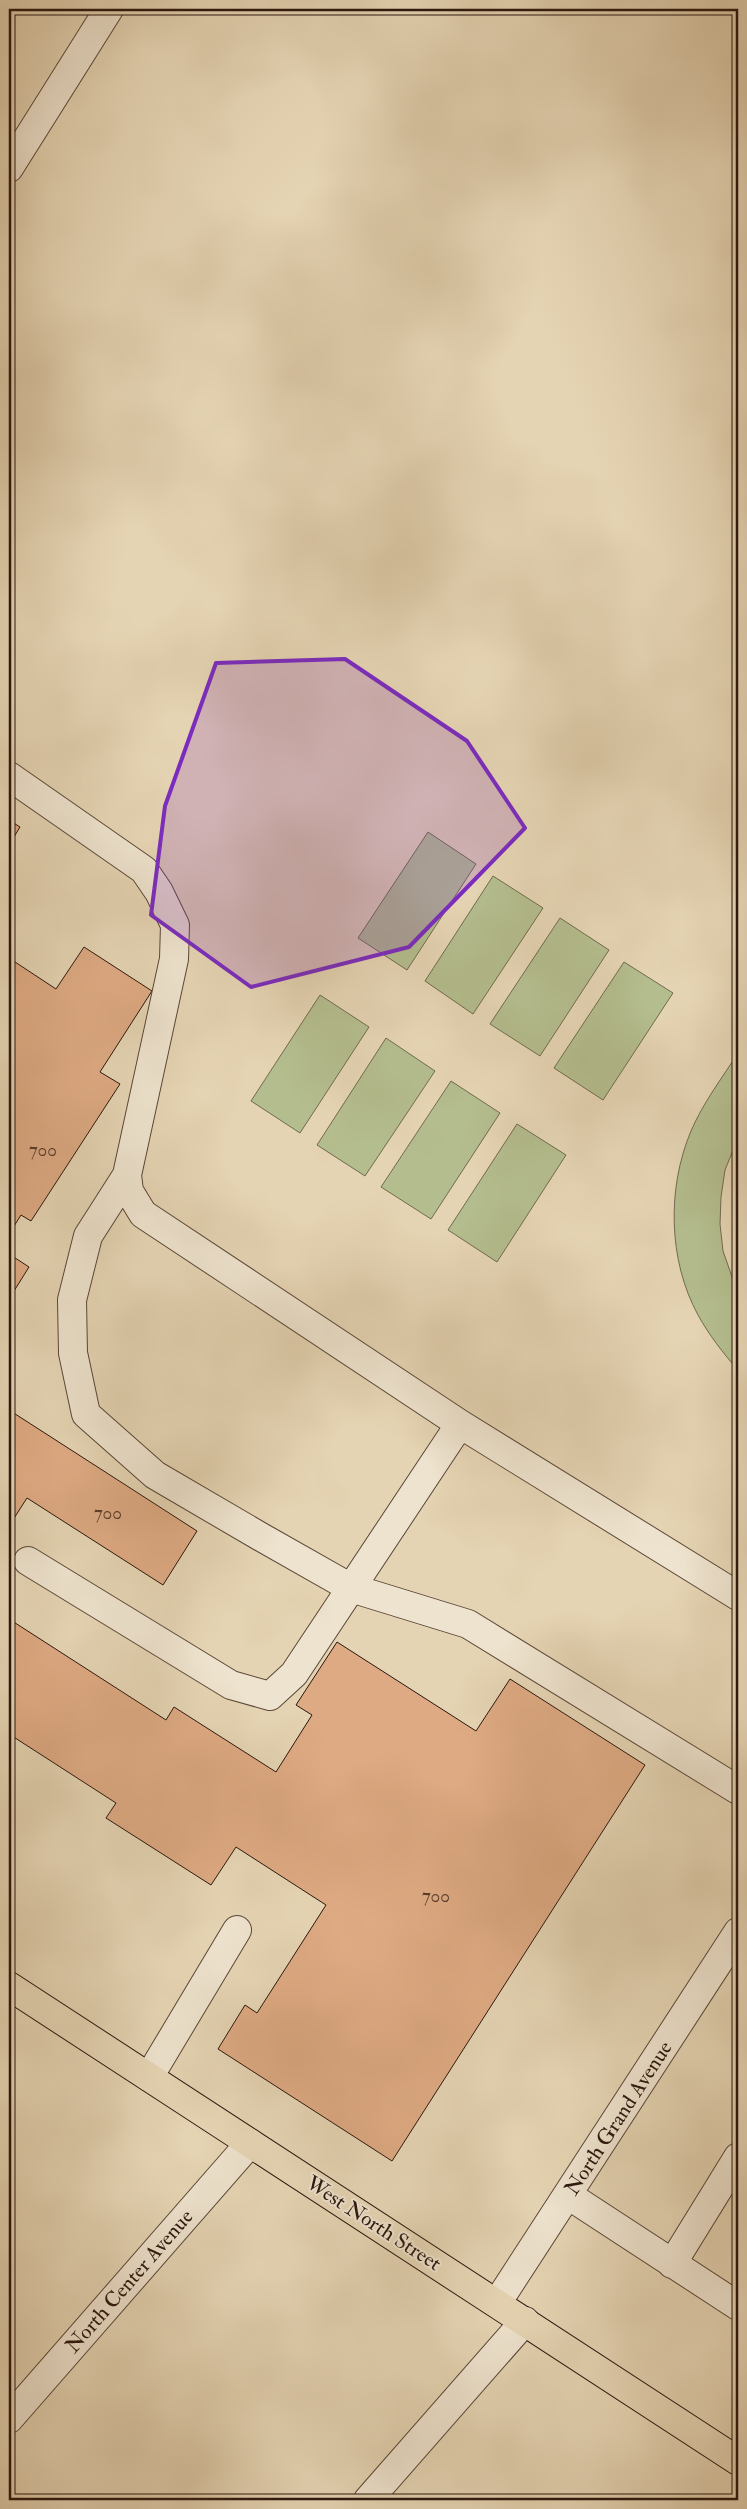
<svg xmlns="http://www.w3.org/2000/svg" width="747" height="2509" viewBox="0 0 747 2509" font-family="'IM FELL Double Pica',serif">
  <style>
    .green { fill: #b4bd8e; stroke: #706a4e }
    .building { fill: #deaa83; stroke: #2b160e }
    .lines { fill: none; stroke-linecap: round; stroke-linejoin: round }
    .minor-casing { stroke: #5a4637; stroke-width: 30 }
    .major-casing { stroke: #2b160e; stroke-width: 30 }
    .minor { stroke: #eee3ce; stroke-width: 28 }
    .major { stroke: #e5d4b3; stroke-width: 28 }
    .marked { fill: #7b2cbf; fill-opacity: 0.2; stroke: #7b2cbf; stroke-width: 4; stroke-linejoin: round }
    .labels { text-anchor: middle; stroke-width: 4; stroke-linejoin: round; paint-order: stroke }
    .number-label { font-size: 19px; fill: #583b2b }
    .street-label { font-size: 21px; fill: #2b160e; stroke: #eee3ce }
  </style>
  <rect width="100%" height="100%" fill="#e5d4b3"/>
  <filter id="stains"><feTurbulence type="fractalNoise" baseFrequency=".004" numOctaves="4"/><feColorMatrix values="0 0 0 0 .2 0 0 0 0 .09 0 0 0 0 .02 0 0 0 .5 -.17"/></filter>
  <radialGradient id="worn" r=".72"><stop offset=".6" stop-color="#630" stop-opacity="0"/><stop offset="1" stop-color="#630" stop-opacity=".3"/></radialGradient>
  <path class="green" d="M428,832L476,864L407,970L358,938Z
    M493,876L543,908L473,1014L425,981Z
    M560,918L609,950L540,1056L490,1024Z
    M624,962L673,993L603,1100L554,1068Z
    M320,995L369,1027L300,1133L251,1101Z
    M386,1038L435,1071L365,1176L317,1145Z
    M738,1053V1138L725,1170L721,1197L720,1224L723,1251L738,1294V1370C723,1353 709,1335 698,1315C668,1260 667,1188 691,1131C703,1103 722,1078 738,1053Z
    M451,1081L500,1113L431,1219L381,1187Z
    M517,1124L566,1155L497,1262L448,1230Z"/>
  <path class="building" d="M9,820L20,827L9,845Z
    M84,947L152,991L100,1072L120,1084L31,1221L21,1215L9,1234V958L56,989Z
    M9,1254L29,1267L9,1299Z
    M9,1410L197,1531L163,1585L27,1498L9,1526Z
    M9,1619L166,1720L174,1707L276,1772L312,1715L296,1705L337,1642L476,1731L510,1679L645,1765L392,2161L218,2049L245,2005L257,2013L326,1905L236,1847L211,1885L106,1818L116,1803L9,1734Z"/>
  <g class="lines">
    <defs>
      <path id="minor" d="M9,168L109,9
        M9,776L144,870L159,892L175,925L174,959L127,1175L129,1191L143,1214L460,1424L738,1596
        M127,1175L88,1236L72,1300L73,1353L86,1414L155,1475L261,1537L351,1588L468,1624L738,1790
        M28,1561L231,1685L270,1696L294,1674L460,1424
        M149,2077L237,1930
        M568,2195L738,2306
        M672,2264L738,2157
        M497,2303L738,1932
        M9,2419L250,2143
        M368,2500L525,2321"/>
      <path id="major" d="M9,1986L738,2461"/>
    </defs>
    <use href="#minor" class="minor-casing"/>
    <use href="#major" class="major-casing"/>
    <use href="#minor" class="minor"/>
    <use href="#major" class="major"/>
  </g>
  <path class="marked" d="M345,659L467,741L525,828L409,947L251,987L151,915L165,806L216,663Z"/>
  <g class="labels">
    <g class="number-label">
      <text x="43" y="1156">700</text>
      <text x="108" y="1519">700</text>
      <text x="436" y="1902">700</text>
    </g>
    <g class="street-label">
      <text transform="translate(618 2118) rotate(-57)" y="7">North Grand Avenue</text>
      <text transform="translate(374 2223) rotate(33)" y="7">West North Street</text>
      <text transform="translate(129 2281) rotate(-49)" y="7">North Center Avenue</text>
    </g>
  </g>
  <rect width="747" height="2509" fill="none" stroke="#e5d4b3" stroke-width="30"/>
  <rect x="10" y="10" width="727" height="2489" fill="none" stroke="#2b160e" stroke-width="2.5"/>
  <rect x="15" y="15" width="717" height="2479" fill="none" stroke="#2b160e"/>
  <rect width="100%" height="100%" filter="url(#stains)"/>
  <rect width="100%" height="100%" fill="url(#worn)"/>
</svg>
